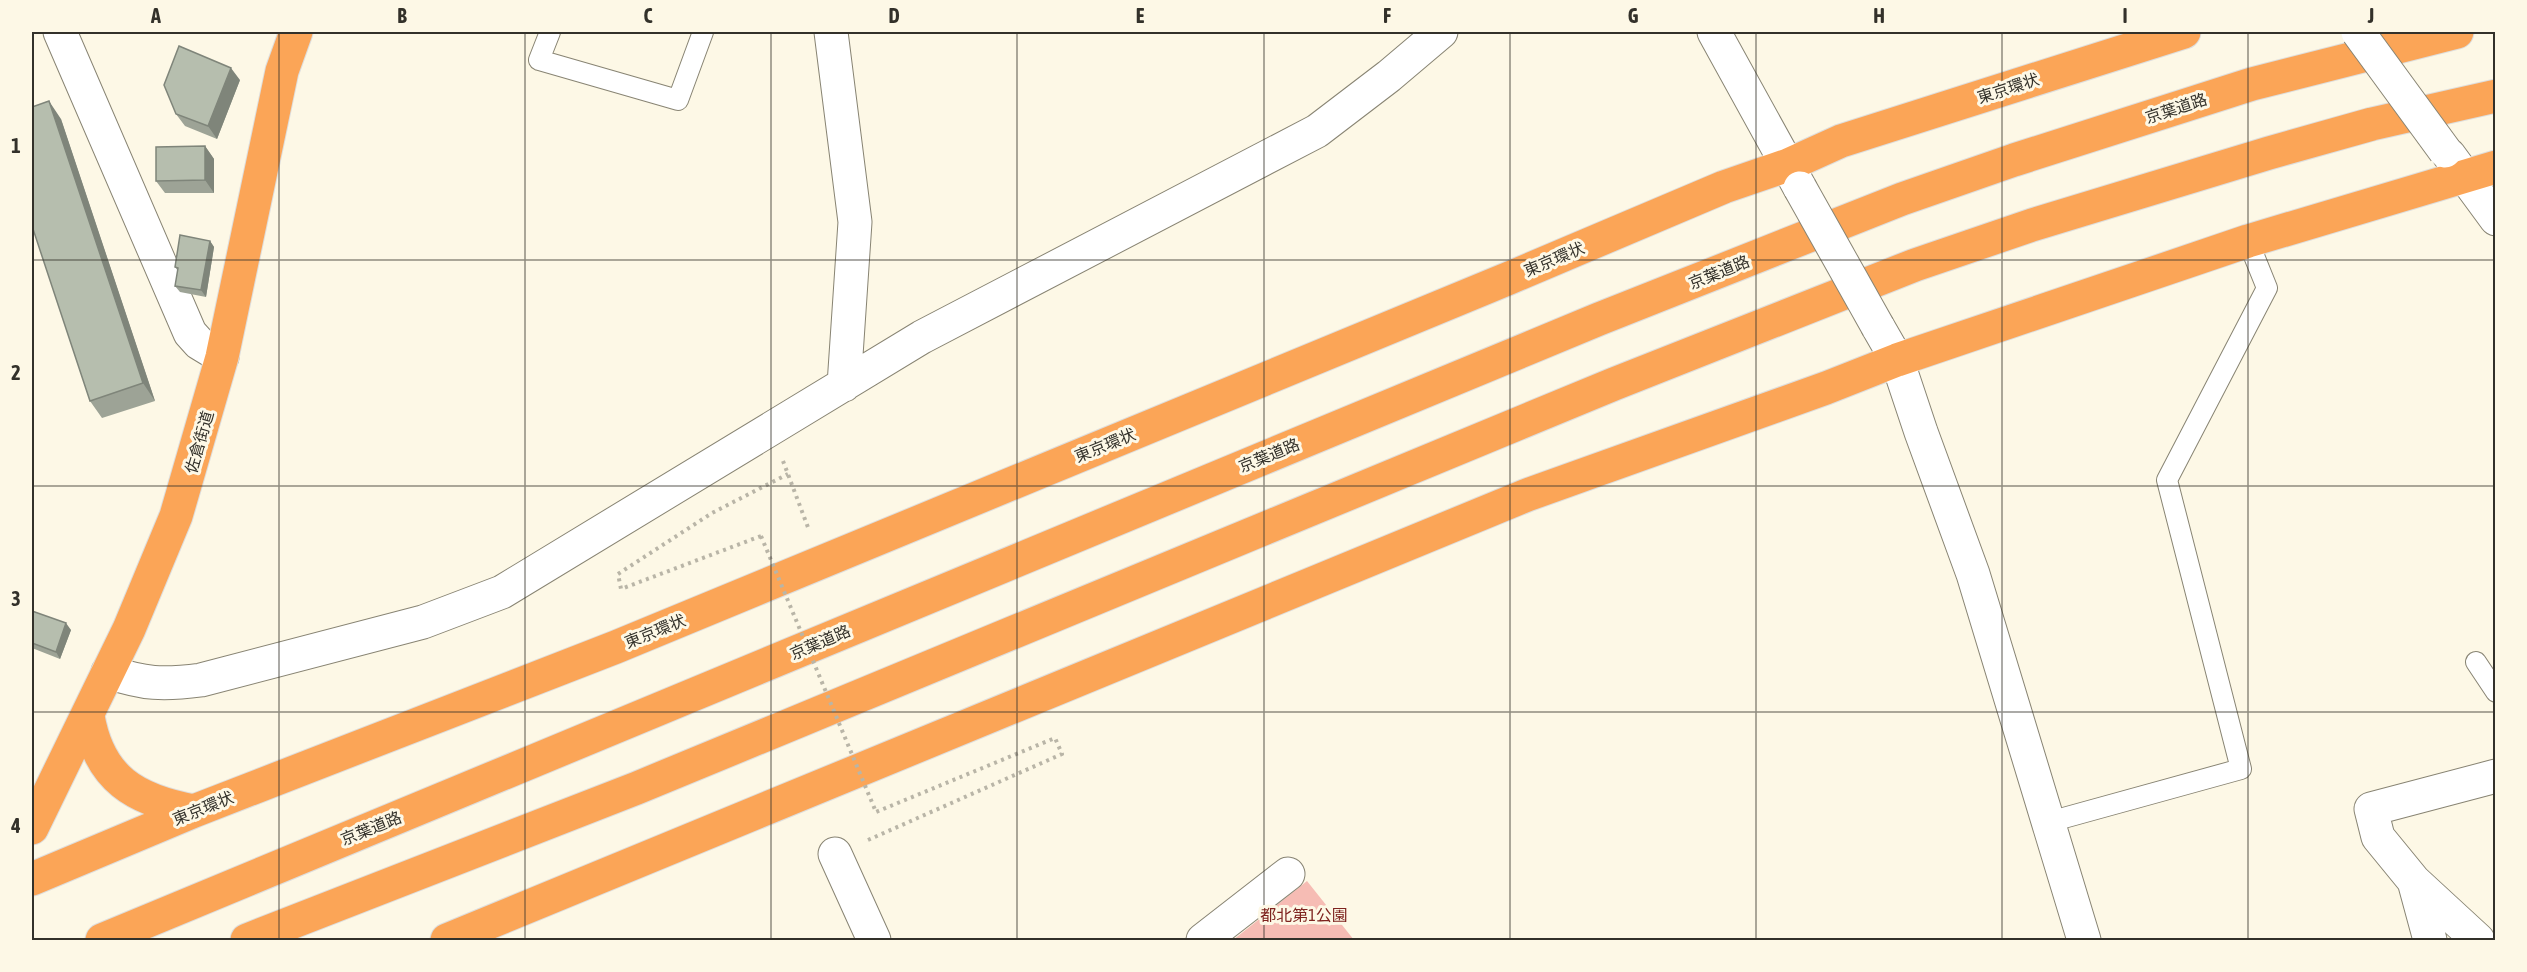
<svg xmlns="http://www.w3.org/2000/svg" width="2527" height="972" viewBox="0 0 2527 972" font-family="'Asap Condensed','Noto Sans JP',sans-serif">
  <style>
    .green { fill: #f6bcb4 }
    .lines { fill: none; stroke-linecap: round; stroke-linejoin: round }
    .lane-casing { stroke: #888473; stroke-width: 22 }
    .street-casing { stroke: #888473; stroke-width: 35 }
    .secondary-casing { stroke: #888473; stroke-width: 35 }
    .highway-casing { stroke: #dededd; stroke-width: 35 }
    .path { stroke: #b9b5a7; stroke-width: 4; stroke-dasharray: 3 4.5; stroke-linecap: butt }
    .lane { stroke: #fff; stroke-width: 20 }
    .street { stroke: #fff; stroke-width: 33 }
    .secondary { stroke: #fff; stroke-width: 33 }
    .highway { stroke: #fba557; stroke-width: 33 }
    .street-bridge-casing { stroke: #888473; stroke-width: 35; stroke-linecap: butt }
    .secondary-bridge-casing { stroke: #888473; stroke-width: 35; stroke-linecap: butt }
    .path-bridge { stroke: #b9b5a7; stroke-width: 4; stroke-dasharray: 3 4.5; stroke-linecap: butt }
    .street-bridge { stroke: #fff; stroke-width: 33 }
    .secondary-bridge { stroke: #fff; stroke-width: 33 }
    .wall { fill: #9da396 }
    .shaded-wall { fill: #7f857a }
    .building { fill: #b6beae; stroke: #7f857a; stroke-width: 1.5 }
    .grid { fill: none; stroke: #33312a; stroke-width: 1.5; stroke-opacity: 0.55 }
    .labels { text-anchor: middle; stroke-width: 6; stroke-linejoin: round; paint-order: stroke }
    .street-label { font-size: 16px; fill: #33312a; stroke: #fdf8e6 }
    .park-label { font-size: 16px; fill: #7e231f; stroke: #fdf8e6 }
    .neatline { fill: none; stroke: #33312a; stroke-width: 2 }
    .grid-label { font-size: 20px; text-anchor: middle; font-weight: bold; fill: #33312a }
  </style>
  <rect width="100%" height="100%" fill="#fdf8e6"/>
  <path class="green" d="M1307,881L1354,940H1233Z"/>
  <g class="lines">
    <defs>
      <path id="lane" d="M550,32L539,60L678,100L703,32
        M2476,662L2496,692
        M2049,822L2241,769L2167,480L2267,288L2248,241"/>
      <path id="street" d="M60,32L190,333L199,343L222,357
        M831,32L855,222L844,385
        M2449,155L2496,219
        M108,672C145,684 162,685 201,680L423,622L502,592L922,337L1317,131L1389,76L1441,32
        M835,854L874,940
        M2414,881L2430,940
        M1203,940L1288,874
        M2478,940L2414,881L2378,837L2371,809L2496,776"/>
      <path id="secondary" d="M1714,32L1800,188
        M1878,327L1897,360L1921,432L1973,574L2084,940"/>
      <path id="highway" d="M88,716C99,779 135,800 194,811
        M32,828L129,629L176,516L222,357L282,71L296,32
        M32,879L194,811L616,647L1507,279L1724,187L1788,165L1841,141L2184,32
        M102,940L1599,319L1902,199L2014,160L2252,84L2457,32
        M247,940L637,788L1614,384L1915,265L2032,225L2269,153L2372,124L2496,96
        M447,940L1527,495L1826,388L1897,360L2248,241L2496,167"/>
    </defs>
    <use href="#lane" class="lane-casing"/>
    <use href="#street" class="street-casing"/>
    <use href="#secondary" class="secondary-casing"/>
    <use href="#highway" class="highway-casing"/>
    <path class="path" d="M783,461L809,530
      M761,536L621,589L618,574L712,513L788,474
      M868,840L1062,754L1055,738L876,812"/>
    <use href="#lane" class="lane"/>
    <use href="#street" class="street"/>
    <use href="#secondary" class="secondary"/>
    <use href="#highway" class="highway"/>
    <defs>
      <path id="street-bridge" d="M2358,32L2445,151"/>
      <path id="secondary-bridge" d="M1800,188L1878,327"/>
    </defs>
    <use href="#street-bridge" class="street-bridge-casing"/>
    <use href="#secondary-bridge" class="secondary-bridge-casing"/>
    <path class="path-bridge" d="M761,536L876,812"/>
    <use href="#street-bridge" class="street-bridge"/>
    <use href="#secondary-bridge" class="secondary-bridge"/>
  </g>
  <path class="wall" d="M240,80L217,139L185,126L176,114Z
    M61,119L155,401L102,418L90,401Z
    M205,146L214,159V193H165L156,181Z
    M210,241L214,247L206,297L180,292L175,286L178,271L175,267Z
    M32,611L71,630L60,659L32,648Z"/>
  <path class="shaded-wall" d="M231,68L240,80L217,139L208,126Z
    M49,101L61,119L155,401L143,383Z
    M205,146L214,159V193L205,180Z
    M210,241L214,247L206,297L201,290Z
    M66,623L71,630L60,659L56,652Z"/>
  <path class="building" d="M179,46L231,68L208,126L176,114L164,85Z
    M49,101L143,383L90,401L32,226V107Z
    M205,146V180L156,181V147Z
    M180,235L210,241L201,290L175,286L178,268L175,267Z
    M32,611L66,623L56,652L32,643Z"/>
  <path class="grid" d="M279,32V940M525,32V940M771,32V940M1017,32V940M1264,32V940M1510,32V940M1756,32V940M2002,32V940M2248,32V940M32,260H2496M32,486H2496M32,712H2496"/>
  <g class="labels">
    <g class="street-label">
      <text transform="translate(2008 88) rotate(-18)" y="6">東京環状</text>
      <text transform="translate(2176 108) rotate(-18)" y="6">京葉道路</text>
      <text transform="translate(1554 259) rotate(-23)" y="6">東京環状</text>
      <text transform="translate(1719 272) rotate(-22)" y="6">京葉道路</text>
      <text transform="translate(199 442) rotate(-74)" y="6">佐倉街道</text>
      <text transform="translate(1105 445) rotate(-22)" y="6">東京環状</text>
      <text transform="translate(1269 455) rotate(-22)" y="6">京葉道路</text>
      <text transform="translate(655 631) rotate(-22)" y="6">東京環状</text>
      <text transform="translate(820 642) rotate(-23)" y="6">京葉道路</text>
      <text transform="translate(203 808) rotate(-22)" y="6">東京環状</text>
      <text transform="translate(371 828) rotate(-22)" y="6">京葉道路</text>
    </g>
    <g class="park-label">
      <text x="1304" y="921">都北第1公園</text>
    </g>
  </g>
  <rect width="2527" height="972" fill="none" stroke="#fdf8e6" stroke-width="66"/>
  <rect x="33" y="33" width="2461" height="906" class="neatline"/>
  <g class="grid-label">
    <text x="156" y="23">A</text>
    <text x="402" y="23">B</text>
    <text x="648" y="23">C</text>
    <text x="894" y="23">D</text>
    <text x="1140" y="23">E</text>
    <text x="1387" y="23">F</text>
    <text x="1633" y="23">G</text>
    <text x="1879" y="23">H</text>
    <text x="2125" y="23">I</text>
    <text x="2371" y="23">J</text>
    <text x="16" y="153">1</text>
    <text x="16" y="380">2</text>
    <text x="16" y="606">3</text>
    <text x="16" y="833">4</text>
  </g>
</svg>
